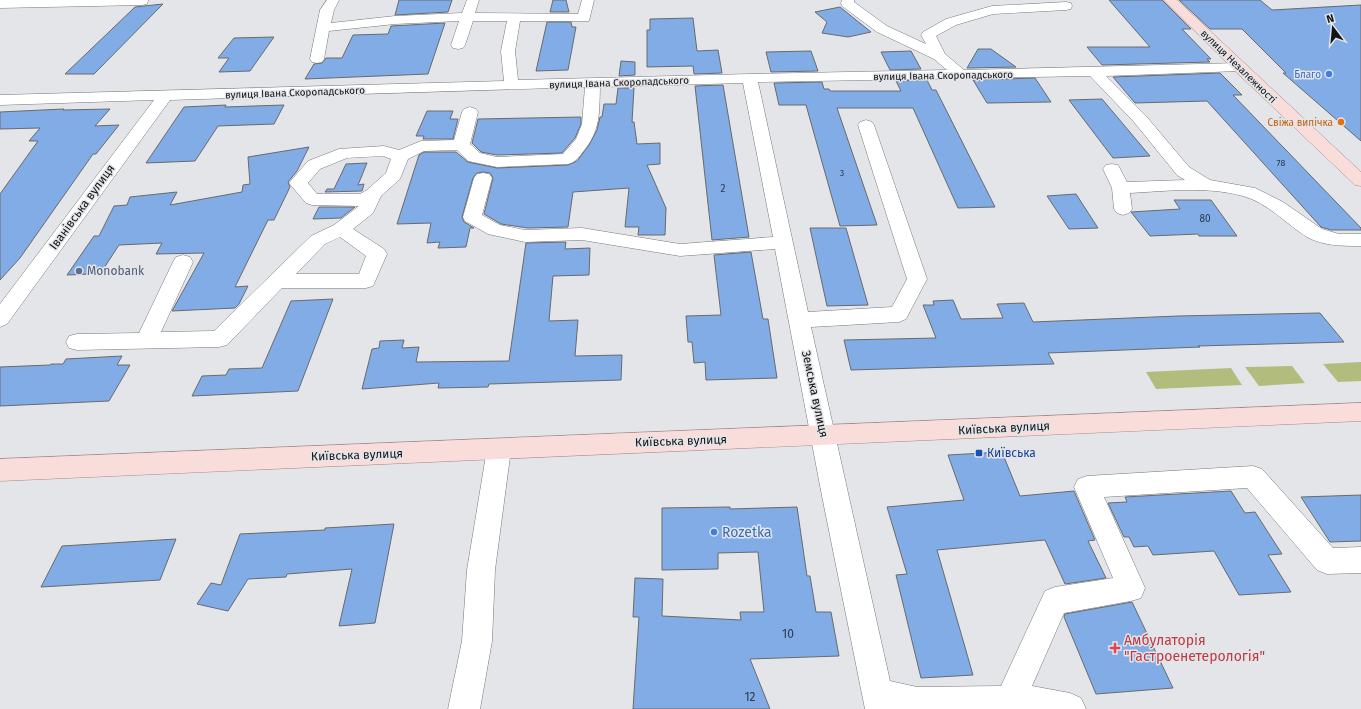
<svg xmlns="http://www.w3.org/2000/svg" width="1361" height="709" viewBox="0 0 1361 709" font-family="'Fira Sans',sans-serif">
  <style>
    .green { fill: #b2bc7d }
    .building { fill: #81ace6; stroke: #686a6d }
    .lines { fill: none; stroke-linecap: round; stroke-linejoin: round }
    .minor-casing { stroke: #76787b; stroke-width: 1 }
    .major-casing { stroke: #a58784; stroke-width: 1 }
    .minor { fill: #fff; fill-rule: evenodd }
    .major { fill: #f8ddda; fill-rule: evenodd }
    .shop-dot { fill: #3f7fe0; stroke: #e3e5e9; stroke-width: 1.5 }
    .food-dot { fill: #e8710a; stroke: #e3e5e9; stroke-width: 1.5 }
    .service-dot { fill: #5c6f8a; stroke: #e3e5e9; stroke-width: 1.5 }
    .transit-dot { fill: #1a4fb4; stroke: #e3e5e9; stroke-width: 1.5 }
    .health-dot { fill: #e0444e; stroke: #e3e5e9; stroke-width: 1.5 }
    .labels { text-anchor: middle; stroke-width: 3; stroke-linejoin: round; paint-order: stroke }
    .far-number-label { font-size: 9px; fill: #2e3948 }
    .far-street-label { font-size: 10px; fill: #121314; stroke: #e3e5e9 }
    .far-shop-label { font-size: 10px; fill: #366cbe; stroke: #e3e5e9; text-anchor: end }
    .far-food-label { font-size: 10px; fill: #c56008; stroke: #e3e5e9; text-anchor: end }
    .number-label { font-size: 10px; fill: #2e3948 }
    .street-label { font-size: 12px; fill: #121314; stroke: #e3e5e9 }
    .service-label { font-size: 12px; fill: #4e5e75; stroke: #e3e5e9; text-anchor: start }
    .transit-label { font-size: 12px; fill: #164399; stroke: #e3e5e9; text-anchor: start }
    .near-number-label { font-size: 12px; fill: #2e3948 }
    .near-shop-label { font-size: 14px; fill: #366cbe; stroke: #e3e5e9; text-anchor: start }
    .near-health-label { font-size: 14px; fill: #be3a42; stroke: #e3e5e9; text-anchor: start }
  </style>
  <rect width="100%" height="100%" fill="#e3e5e9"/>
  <path class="green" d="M1361,362V381L1338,382L1323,364Z
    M1292,366L1305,383L1259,386L1245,367Z
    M1231,368L1242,385L1156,389L1146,372Z"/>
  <path class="building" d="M399,0H452L448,12L395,15Z
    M553,0H566L569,12H550Z
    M1109,0H1162L1191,29H1182L1211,59H1207L1210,62L1102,65L1087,47H1150Z
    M1179,0H1260L1272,10L1361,5V141L1283,73H1286L1242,29H1210Z
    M163,4L94,74H65L135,7Z
    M840,7L871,32L848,37L822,33L827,22L815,12Z
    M693,18L697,51L718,50L722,73L694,74L693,66L647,67V30H650V19Z
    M547,22H571L572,27H576L568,70L536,71Z
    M445,23L428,74L305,79L314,64L322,63L326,58H342L353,35L388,34L391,26Z
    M274,37L250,71L219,72L229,58H218L234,38Z
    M978,49H991L1016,67L967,68Z
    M811,51L818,71L771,72L766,52Z
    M911,51L921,69L890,70L881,52Z
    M621,61L635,62V75L619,76Z
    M1220,73L1242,95H1233L1361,228V230H1331L1321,227L1207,101L1135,103L1113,77Z
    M1035,78L1051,102L987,103L973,80Z
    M927,80L932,90H936L995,207L958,208L913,108H837L877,225L840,226L806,105H779L774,83L822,82L824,89H829L830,91H901L896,81Z
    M723,85L749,237L712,240L695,86Z
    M618,88H634L632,122H634L637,144L660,143V164L647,165L666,208L665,235H638L639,227H625L629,188L573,192L568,227L528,228L501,224L484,214L493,178L490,173L483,172L477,173L473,178L462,217L464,222L474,228H470L466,247L438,248L440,242L427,243L431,223L397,224L419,155L424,152H456L468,162L497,168L568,165L577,161L589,145L597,130L600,117H602L604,104H616Z
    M1102,99L1150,156L1113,158L1069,100Z
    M226,105L225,107L284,105L274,124L218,126L195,161L146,163L184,107Z
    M64,109L63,110L110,109L95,126L119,125L96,154H93L20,258L0,280V194L38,141H29L40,128L0,129V112Z
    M427,111H453L450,119H458L453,139H423L424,136H416Z
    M581,117V124L575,138L562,153L497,155L481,152L472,143L478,119Z
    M309,147L297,171L288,182L290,187L274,220H268L235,287L248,286L239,304L235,308L172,311L204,253L156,254L162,243L119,245L104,268H94L91,274L67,275L94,236H99L114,206L127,205L130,197L177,192L170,205L242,192L243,185L250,184L248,157Z
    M367,163L358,185L364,184L362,191L325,192L327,189H334L346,164Z
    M1076,194L1098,228L1069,229L1047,196Z
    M1174,200H1211L1237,236H1199L1198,234L1150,236L1131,212L1180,209Z
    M319,207H355L341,218L313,219Z
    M810,228H846L868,305L827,306Z
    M566,242L565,249L590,248L589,275L553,276L549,321L578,320L575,356L622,355L621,380L489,384L488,387L438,388L439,383L362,389L372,349L379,348L380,341L404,340L402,348L419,347L416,362L509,361L526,243Z
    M751,252L763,319H768L777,378L706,380L705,362L694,363L692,342H688L686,316L721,315L714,255Z
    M333,299L298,391L192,396L202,376L226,375L229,369L262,368L291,301Z
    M953,300L961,319L1003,318L997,304L1024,303L1033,322L1178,316L1320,313L1344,342L1198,346L1200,347L1048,353L1054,364L851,370L844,340L936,338L923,305H934L933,301Z
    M122,356L117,365H130L109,401L0,406V367L50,365L51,364H63L66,359Z
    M1002,452L1020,496L1074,491L1095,540L1088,541L1106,578L1065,584L1045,540L937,550L973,675L921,678L896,575L907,574L887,507L964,500L948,455Z
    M1231,491L1245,513L1255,512L1282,554L1268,555L1291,592L1239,595L1214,551L1153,555L1148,546L1134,547L1129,537H1124L1108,503L1127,502L1125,497Z
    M1361,495V541L1330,542L1301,497Z
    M730,507V509L797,507L807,576H810L816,612H831L839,656L750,659L770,709H633L639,617H633L635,578L663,579L662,616L741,620L740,612H764L758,552L718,553V569L662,570V508Z
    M394,524L375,623L339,626L352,569L287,574L286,577L248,579L228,611L197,604L211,583L221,585L240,534L325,530V528Z
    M176,539L160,580L41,587L62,546Z
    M1132,602L1173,688L1096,694L1064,617L1065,614Z"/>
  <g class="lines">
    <defs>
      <path id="minor" d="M0,0H148V1L147,4L142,5L0,8Z
        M327,0H339L334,10L331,23L395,16L462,13L467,0H479L475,13L578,14L582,0H594L589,21H520L515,51L518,80L750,74L947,70L934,59L877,32L842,6L841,3L842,0H854V2L887,26L926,44L921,35L923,32L946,19L992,6L1066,2L1071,3L1072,6L1071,9L1066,10L993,14L956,25L936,36L945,54L964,70L1239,63L1244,64L1246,67L1244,70L1239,71L1106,76L1146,116L1189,167L1210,180L1255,188L1283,202L1322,229L1339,234H1361V246C1343,246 1323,246 1307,237C1286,224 1268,203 1243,196C1206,186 1168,191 1130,193L1132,209L1129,213L1123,215L1117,213L1114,209L1112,188L1103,169L1106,165L1112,164L1118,165L1127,182L1185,180L1177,175L1134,122L1090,76L758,82L808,312L892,307L907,279L858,125L860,122L866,120L872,122L874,125L927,279L906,319L899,322L811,327L890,681L917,687L1001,686L1045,591L1055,587L1113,578L1074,487L1078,479L1087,476L1253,466L1262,469L1333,548L1361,547V573L1327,574L1317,570L1247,488L1104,497L1145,588L1141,598L1131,601L1064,613L1032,686L1070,693L1081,698L1086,709H865L822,496L775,249L680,256L582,240L525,242L488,234L465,221L463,217L474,178L477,174L483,173L489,174L492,178L482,215L500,225L525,230L582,228L680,244L773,237L743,83L600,87C599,114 601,130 582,153C578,158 575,162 568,164L497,167L468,161L457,150L424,151L408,159L400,179L381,196L373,213L353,229L384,249L387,254L373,286L366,288H282L227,345L219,347L77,350L69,348L66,342L69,336L77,334L139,333L173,262L176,257L183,255L190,257L193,262L161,332L214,331L311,236L334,225L359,206L312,205L306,203L289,183L308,161L339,149L384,146L399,150L421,141L454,140L462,112L464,109L470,107L476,109L478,112L470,144L480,153L497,157L563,154L576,139L582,124L585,87L170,100L7,324L0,327V304L154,100L0,105V95L504,81L501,51L507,21H473L465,45L463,48L458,49L453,48L451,45L459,21L395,24L329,31L324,59L322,62L317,63L312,62L310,59L320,10ZM383,156L391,159L386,173L367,190L360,194H317L308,183L320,169L347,158ZM340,237L366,256L359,274H296L325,244Z
        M499,439L508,442L511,449L495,570L492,641L480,709H448L462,641L467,570L487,449L490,442Z"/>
      <path id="major" d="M1164,0H1177L1361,172V186L1355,185L1234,70Z
        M1361,403V421L0,481V459Z"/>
    </defs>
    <use href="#minor" class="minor-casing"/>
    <use href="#major" class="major-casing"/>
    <use href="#minor" class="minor"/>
    <use href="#major" class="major"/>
  </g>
  <g class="shop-dot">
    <circle cx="1329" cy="74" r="4"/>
    <circle cx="714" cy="532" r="4"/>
  </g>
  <circle class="food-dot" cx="1341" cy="122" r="4"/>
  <circle class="service-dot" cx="79" cy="271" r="4"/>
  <rect class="transit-dot" x="975" y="449" width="8" height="8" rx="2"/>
  <path class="health-dot" d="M1113 642h4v4h4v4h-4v4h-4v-4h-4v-4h4z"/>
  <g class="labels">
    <g class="far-number-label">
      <text x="1281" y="166">78</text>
      <text x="842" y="176">3</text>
    </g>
    <g class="far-street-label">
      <text transform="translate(1239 66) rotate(44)" y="4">вулиця Незалежності</text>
      <text transform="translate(943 75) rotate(-1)" y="4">вулиця Івана Скоропадського</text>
      <text transform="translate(619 82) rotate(-2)" y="4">вулиця Івана Скоропадського</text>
      <text transform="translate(295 92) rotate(-2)" y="4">вулиця Івана Скоропадського</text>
    </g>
    <g class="far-shop-label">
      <text x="1321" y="78">Благо</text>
    </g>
    <g class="far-food-label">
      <text x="1333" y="126">Свіжа випічка</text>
    </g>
    <g class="number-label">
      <text x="723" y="192">2</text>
      <text x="1205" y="222">80</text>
    </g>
    <g class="street-label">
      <text transform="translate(82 207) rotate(-54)" y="4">Іванівська вулиця</text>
      <text transform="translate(815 394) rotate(78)" y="4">Земська вулиця</text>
      <text transform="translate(1004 428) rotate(-3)" y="4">Київська вулиця</text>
      <text transform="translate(681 441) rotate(-2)" y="4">Київська вулиця</text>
      <text transform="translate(357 455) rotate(-2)" y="4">Київська вулиця</text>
    </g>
    <g class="service-label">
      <text x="87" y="275">Monobank</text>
    </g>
    <g class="transit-label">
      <text x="987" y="457">Київська</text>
    </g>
    <g class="near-number-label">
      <text x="788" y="638">10</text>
      <text x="750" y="701">12</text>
    </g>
    <g class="near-shop-label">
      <text x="722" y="537">Rozetka</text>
    </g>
    <g class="near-health-label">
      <text x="1124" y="645">Амбулаторія<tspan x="1124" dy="16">"Гастроенетерологія"</tspan></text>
    </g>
  </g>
  <g transform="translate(1333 28) rotate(344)" stroke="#e3e5e9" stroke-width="3" paint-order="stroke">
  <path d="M0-3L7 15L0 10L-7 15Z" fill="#121314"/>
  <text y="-6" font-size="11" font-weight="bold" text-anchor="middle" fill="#121314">N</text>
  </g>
</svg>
